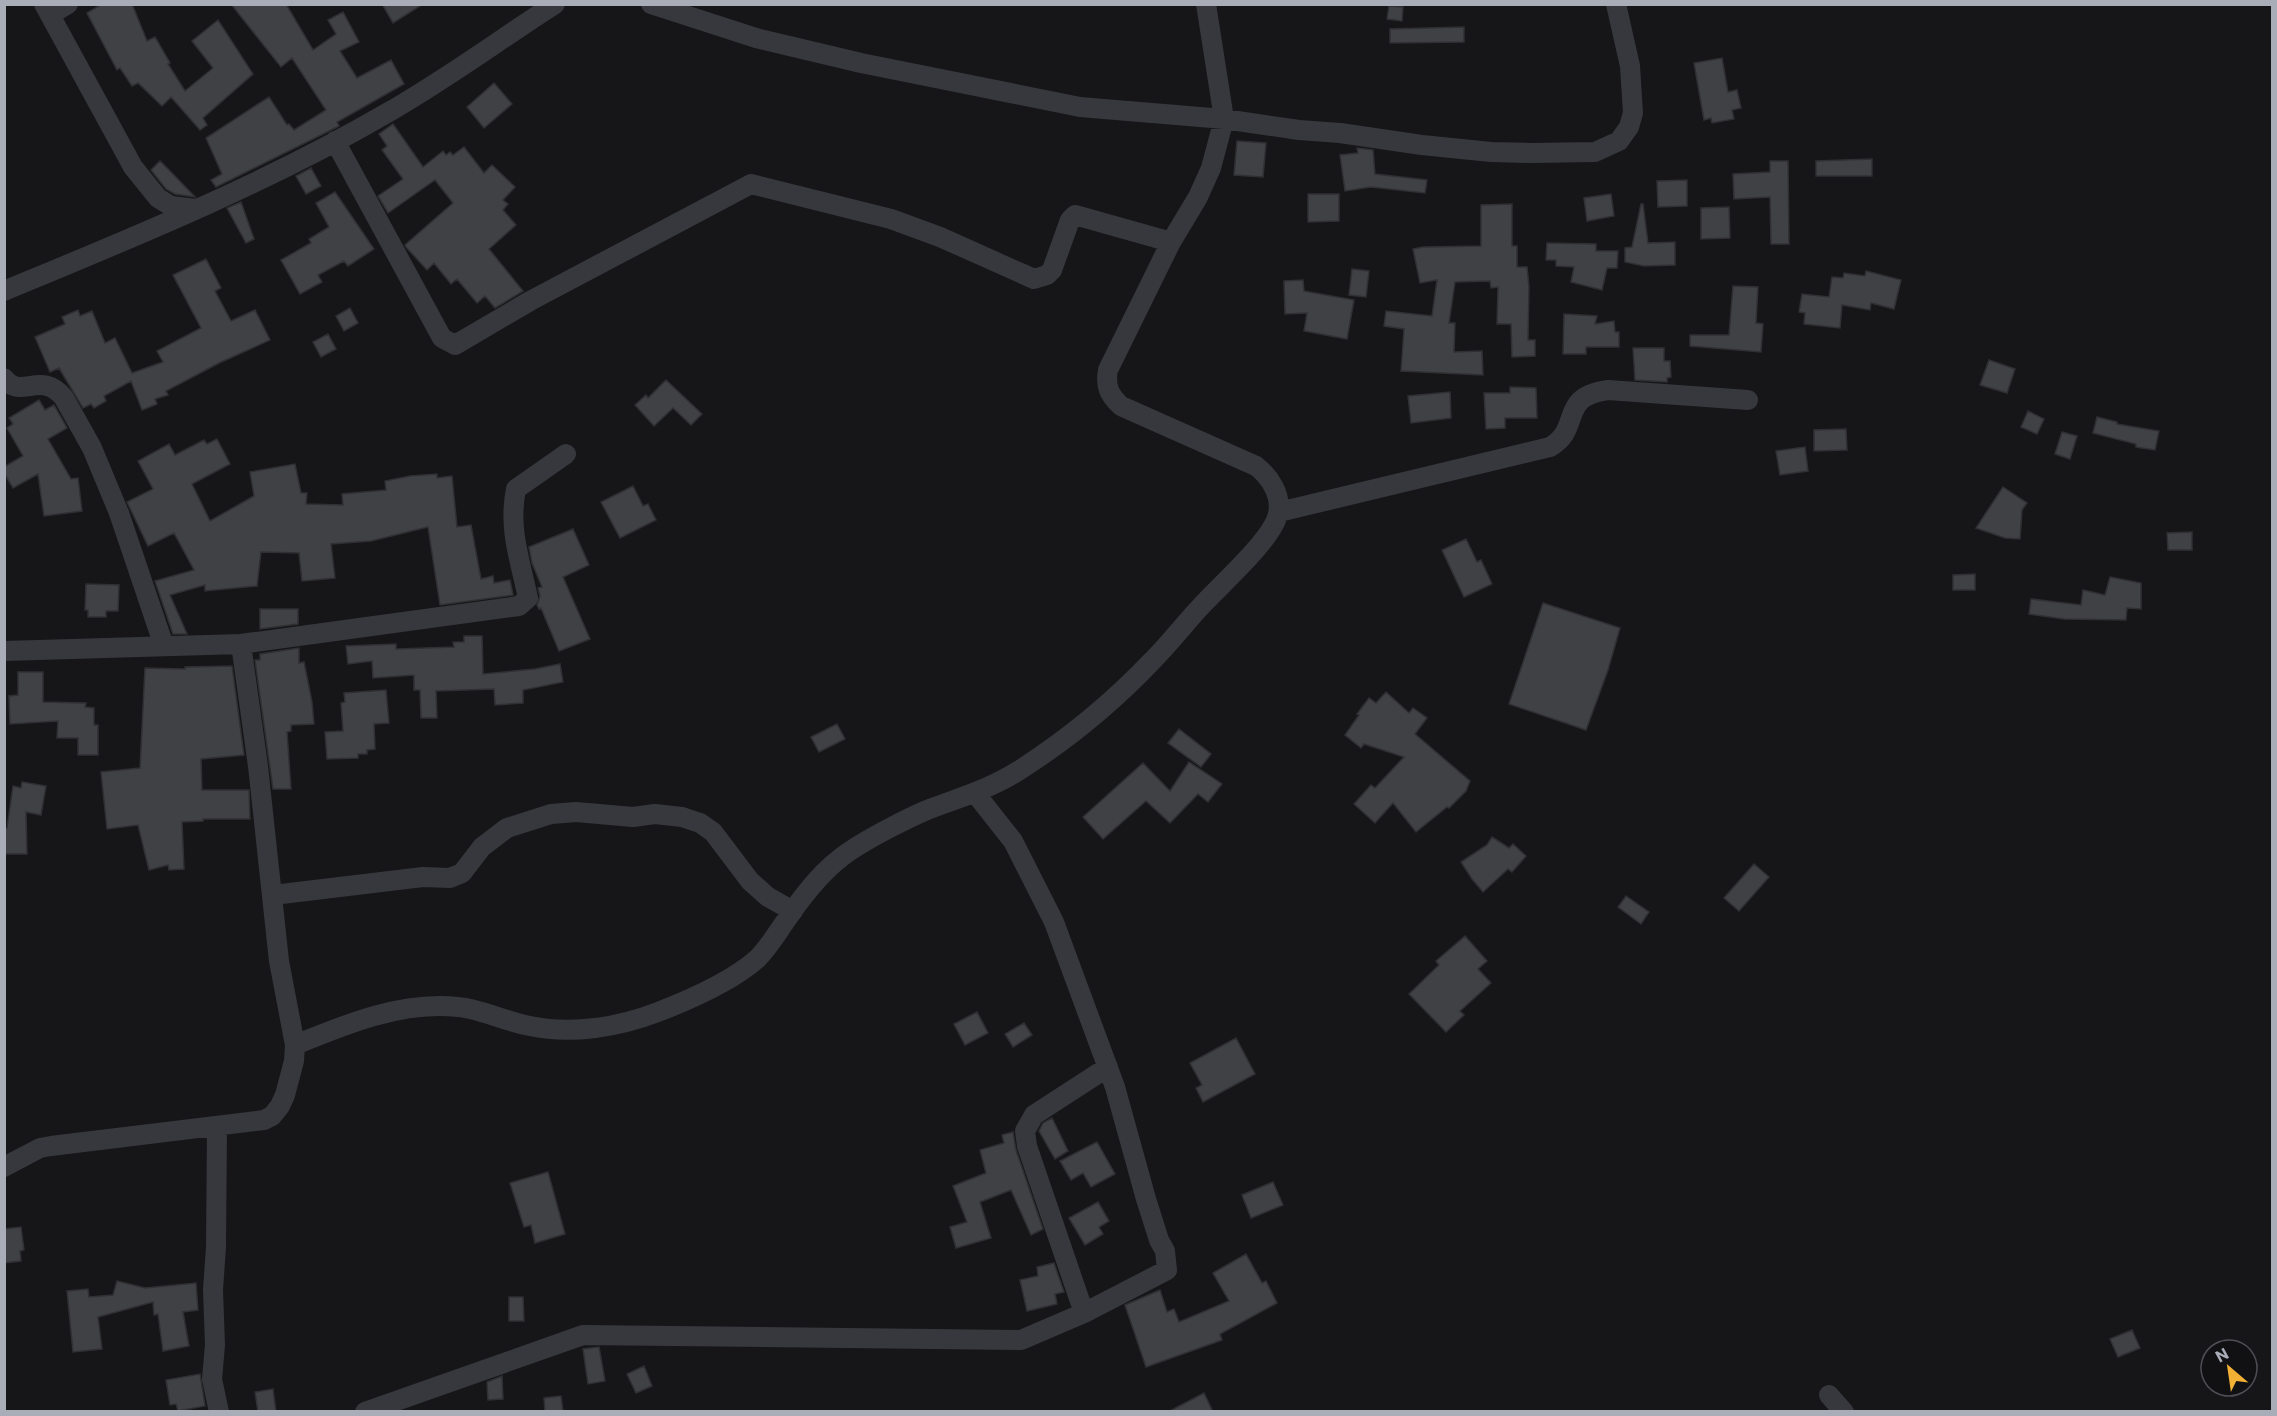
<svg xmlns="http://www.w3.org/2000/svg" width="2277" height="1416" viewBox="0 0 2277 1416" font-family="Commissioner,sans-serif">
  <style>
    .building { fill: #404145; stroke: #303034; stroke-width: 1.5 }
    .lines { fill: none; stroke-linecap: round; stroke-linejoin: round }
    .street { stroke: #37383d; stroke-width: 20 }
  </style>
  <rect width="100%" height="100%" fill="#161618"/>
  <path class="building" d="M102,4H132L147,41L155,37L170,63L168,64L185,91L213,68L192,41L218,20L253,74L203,118L207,125L200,130L171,97L162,106L138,83L132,86L120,68L117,70L87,13Z
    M231,4H286L313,50L336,34L328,20L343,12L359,42L340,51L357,78L391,60L404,84L337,122L339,126L335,128L216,187L211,180L222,174L206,138L269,97L287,125L289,124L294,130L326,110L292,58L281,67Z
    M382,4H423L393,23Z
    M1389,6L1403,7L1402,21L1387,19Z
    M1464,27V42L1390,43V29Z
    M1722,58L1728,92L1737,90L1741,108L1732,110L1734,119L1712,123L1711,118L1704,120L1694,63Z
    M494,83L512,104L484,128L467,107Z
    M393,124L423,167L443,151L446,155L450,152L453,155L464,147L484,173L492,165L515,187L503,200L508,204L503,210L516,225L489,249L523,291L495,308L485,296L477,303L457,279L451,284L434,263L427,270L406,247L405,245L453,203L435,180L388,213L378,196L403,179L382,150L387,146L379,134Z
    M1237,141L1266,143L1263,177L1234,175Z
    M1357,148L1373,150L1375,174L1427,180L1425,193L1371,187L1345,191L1340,155L1358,153Z
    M1872,159V176H1816V161Z
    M160,161L171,172L195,197L175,194L166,189L151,170Z
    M1770,161H1788L1789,244H1771L1770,197L1734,199L1733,174L1770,172Z
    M311,168L321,186L306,194L296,176Z
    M1687,180V206L1658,207L1657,181Z
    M335,192L374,249L348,266L344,261L318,275L322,282L300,294L281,260L311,243L309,239L329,227L316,203Z
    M1308,194H1339V221L1308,222Z
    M1611,194L1614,216L1587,221L1584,198Z
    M241,202L254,239L246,243L227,208Z
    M1512,204V246H1517V267H1527L1529,287L1528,340H1535V356L1512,357L1511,324H1497L1498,287L1491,288L1490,281L1455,282L1449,323H1455L1454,352L1482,351L1483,375L1401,371L1404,329L1384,326L1386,311L1432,316L1437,280L1420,283L1413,249L1423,247L1481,246V205Z
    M1641,204H1643L1648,243L1675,242V265L1644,266L1625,262V248L1632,247Z
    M1729,207L1730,238L1701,239V208Z
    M1547,243L1596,244V251H1618L1617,268H1607L1602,290L1571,282L1574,267L1556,266V260H1546Z
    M206,259L221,288L215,291L231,321L255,310L270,340L219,363L166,391L168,395L155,399L157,404L142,410L131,381L104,396L106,401L94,408L91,404L83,408L59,368L50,372L35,337L65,324L62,317L78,310L80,316L92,311L105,343L115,338L132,373L163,362L157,351L201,328L173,275Z
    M1352,269L1369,271L1366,297L1349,295Z
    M1866,271L1901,280L1894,309L1871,303L1870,310L1842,305L1840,328L1804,324L1805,313L1799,312L1802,294L1829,297L1832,277L1843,278L1844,273L1865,276Z
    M1303,280L1304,291L1354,300L1347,339L1304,331L1307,313L1285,314L1284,281Z
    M1733,286L1758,287L1756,323L1763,324L1761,352L1690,346V335H1729Z
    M350,308L358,323L344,331L336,316Z
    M1564,314L1597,316L1595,324L1614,321L1615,332H1619V347H1586V354H1563Z
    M328,334L336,349L321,357L313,342Z
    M1633,348H1664V361H1670L1671,377L1667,378V382L1635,380Z
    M1989,360L2015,369L2007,393L1980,385Z
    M666,380L702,414L691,425L673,408L654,426L635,405L646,395L648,398Z
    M1510,387L1536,388L1537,418H1505V428L1486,429L1484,393H1510Z
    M1450,392L1451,418L1411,423L1408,396Z
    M39,400L45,410L54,405L67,428L48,439L71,479L78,478L82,511L44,516L38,474L13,488L4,473V467L23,456L7,428L13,424L9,418Z
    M2028,411L2044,419L2037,434L2021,427Z
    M2097,417L2117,422V424L2159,431L2155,450L2136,447V444L2093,433Z
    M1846,429L1847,450L1814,451V430Z
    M2062,432L2077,436L2070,459L2055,454Z
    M217,439L230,464L192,484L210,521L254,496L250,472L295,464L301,493H307L306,504L343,505L342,494L386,490L385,481L410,476L437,474V478L452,476L457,527L471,525L481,579L493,576L494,583L510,580L513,595L440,605L428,527L371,541L331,544L335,578L302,581L299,553L261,552L257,586L205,591V585L170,595L187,634H173L155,581L194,570L174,533L148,546L127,502L153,489L138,461L169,444L175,455L204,440L207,444Z
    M1805,447L1808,471L1780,475L1776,451Z
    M633,486L643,506L648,504L656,520L620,538L601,502Z
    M2003,487L2027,503L2022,510L2020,539L2005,538L1976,528Z
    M573,529L589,565L563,577L590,639L559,651L541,608L539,609L537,605L540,596L538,588L542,587L532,563L529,547Z
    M2192,532V550H2168L2167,533Z
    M1466,539L1477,562L1481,560L1492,584L1464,597L1442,550Z
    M1975,574V590H1953V575Z
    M2110,577L2141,583V609L2127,608L2126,620L2064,619L2029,614L2031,599L2081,605L2083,590L2105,595Z
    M86,584L119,585L118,611H106V617H88V610H85Z
    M1543,603L1620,628L1608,670L1586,730L1509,704Z
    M260,609H298V624L260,629Z
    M464,636H482L483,674L535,669L560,664L563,682L523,690V703L495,705L494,689L436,691L437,718H421L420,690H414V675L373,678L372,661L348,664L346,646L396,644V649L454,647L453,642H464Z
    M299,648V663L304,662L312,702L314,724L291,725V731L287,732L291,789H273L255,660H260V654Z
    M232,666L244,755L201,759L202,790H249L250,819H203V821L182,822L184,869L169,870L168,865L149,870L138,825L107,829L101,772L140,768L145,668L185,669V667Z
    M18,672H43V702L86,703L85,707L94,708V725H98V755H78V738H57L58,721L10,724L9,696L18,695Z
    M386,690L389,723L374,724L375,749L367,750V754H358V758L327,759L325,732L343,731L341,703L345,702L344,693Z
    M1386,692L1409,713L1413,708L1427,718L1415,734L1470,781L1466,791L1449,808L1447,807L1416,832L1393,803L1375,823L1354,804L1371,785L1375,788L1404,757L1364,744L1361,748L1345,735L1359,715L1357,714L1369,698L1376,703Z
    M837,724L845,739L819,752L811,737Z
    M1179,729L1211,754L1201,767L1168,743Z
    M1189,762L1222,784L1208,802L1198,794L1170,823L1146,801L1103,839L1083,817L1143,763L1170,791Z
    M22,782L46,786L41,815L26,812L27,854H4V828H7L13,786L21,788Z
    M1492,837L1509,848L1513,844L1526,856L1512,872L1508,869L1483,892L1472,879L1461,862L1487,845Z
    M1754,864L1769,877L1739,911L1724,898Z
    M1626,896L1649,912L1641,924L1618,907Z
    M1465,936L1487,961L1478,969L1491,983L1460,1011L1464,1015L1446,1032L1409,994L1439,965L1436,961Z
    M977,1012L988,1033L965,1045L954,1024Z
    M1024,1023L1032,1035L1013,1047L1005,1034Z
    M1236,1038L1255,1074L1203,1102L1196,1088L1202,1085L1190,1063Z
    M1052,1118L1068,1151L1055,1159L1039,1131L1043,1123Z
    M1013,1132L1016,1150L1043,1229L1031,1235L1011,1190L980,1202L991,1238L956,1248L950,1227L967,1222L953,1186L986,1173L980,1150L1004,1143L1002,1135Z
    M1097,1142L1115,1174L1091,1187L1083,1173L1071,1180L1060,1161Z
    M548,1172L565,1234L535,1243L531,1225L524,1227L510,1183Z
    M1273,1182L1283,1205L1251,1218L1242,1195Z
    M1098,1202L1109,1221L1099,1227L1103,1234L1085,1245L1069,1218Z
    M21,1227L24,1250L20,1251L21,1261L4,1263V1229Z
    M1246,1254L1262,1283L1266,1281L1277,1303L1220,1334L1222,1340L1146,1367L1125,1305L1160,1290L1167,1312L1174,1309L1179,1322L1229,1301L1213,1273Z
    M1054,1263L1064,1292L1055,1294L1057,1304L1027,1311L1020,1280L1038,1276L1037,1267Z
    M117,1281L145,1288L196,1283L198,1310L183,1312L189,1346L163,1351L158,1314L154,1315L153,1302L98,1317L102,1349L73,1352L67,1291L88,1289L89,1297L113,1295Z
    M509,1297H523L524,1321H509Z
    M2132,1330L2140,1348L2118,1357L2110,1339Z
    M599,1347L605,1381L588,1384L583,1349Z
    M644,1366L652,1386L636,1393L627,1374Z
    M200,1374L205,1406L178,1411L176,1404L170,1405L166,1380Z
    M502,1376L503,1399L488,1400L487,1382Z
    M273,1389L276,1412H258L255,1392Z
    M1204,1393L1213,1412H1168Z
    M561,1396L563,1412H545L544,1398Z"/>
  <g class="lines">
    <path class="street" d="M44,4L133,167L158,198L171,206L196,209
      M651,4L756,38L861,63L1080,107L1224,119L1299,130L1340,133L1422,145L1491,152L1531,153L1595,152L1619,141L1629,127L1633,113L1630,66L1616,4
      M50,15L68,4
      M335,141L442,338L455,345L530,301L751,184L891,219L940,237L1034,279L1047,275L1052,270L1070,220L1075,215L1171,242
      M4,291C134,237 265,184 387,113C445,80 499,40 555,4
      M4,378C20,401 41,369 64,398L92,448L119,513L164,646
      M1279,512L1550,447C1583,428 1557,397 1608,390L1748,400
      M4,651L241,644L519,606L528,598C520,560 508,528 516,489L566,454
      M273,895L423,877L450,878L462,873L482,847L507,828L551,814L576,812L633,817L655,814L682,817L700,823L713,832L750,881L768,897L793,911
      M295,1045C346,1024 402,1001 458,1007C482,1009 506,1022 530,1026C572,1035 619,1027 658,1012C689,1000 732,981 757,959C769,947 777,933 787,919C804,894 824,868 850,851C869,838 906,819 927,810C958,798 990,789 1018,771C1067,740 1113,702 1153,660C1172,641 1188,619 1207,600C1225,581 1273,538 1278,514C1282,495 1270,477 1256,466L1121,406C1109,395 1105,386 1108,370L1171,242L1198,197L1211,168L1224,119L1206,4
      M217,1127L216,1247L213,1290L215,1345L212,1379L219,1412
      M4,1167L40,1148L51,1146L264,1120L272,1116L280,1106L285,1095L294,1061L295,1045L279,961L258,766L241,644
      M1084,1313L1027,1146L1025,1131L1034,1115L1108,1067
      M1829,1395L1844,1412
      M365,1412L583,1335L1021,1340L1084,1313L1167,1270L1165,1251L1159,1240L1146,1199L1115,1087L1054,922L1013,841L975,793"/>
  </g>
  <rect width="2277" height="1416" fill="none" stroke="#a8adb8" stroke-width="12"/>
  <g transform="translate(2229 1368) rotate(331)"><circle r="28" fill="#111113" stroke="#4d4f55" stroke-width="1.5"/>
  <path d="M0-4.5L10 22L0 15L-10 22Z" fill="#f2b134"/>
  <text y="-9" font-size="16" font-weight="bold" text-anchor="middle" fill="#a8adb8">N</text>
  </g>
</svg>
